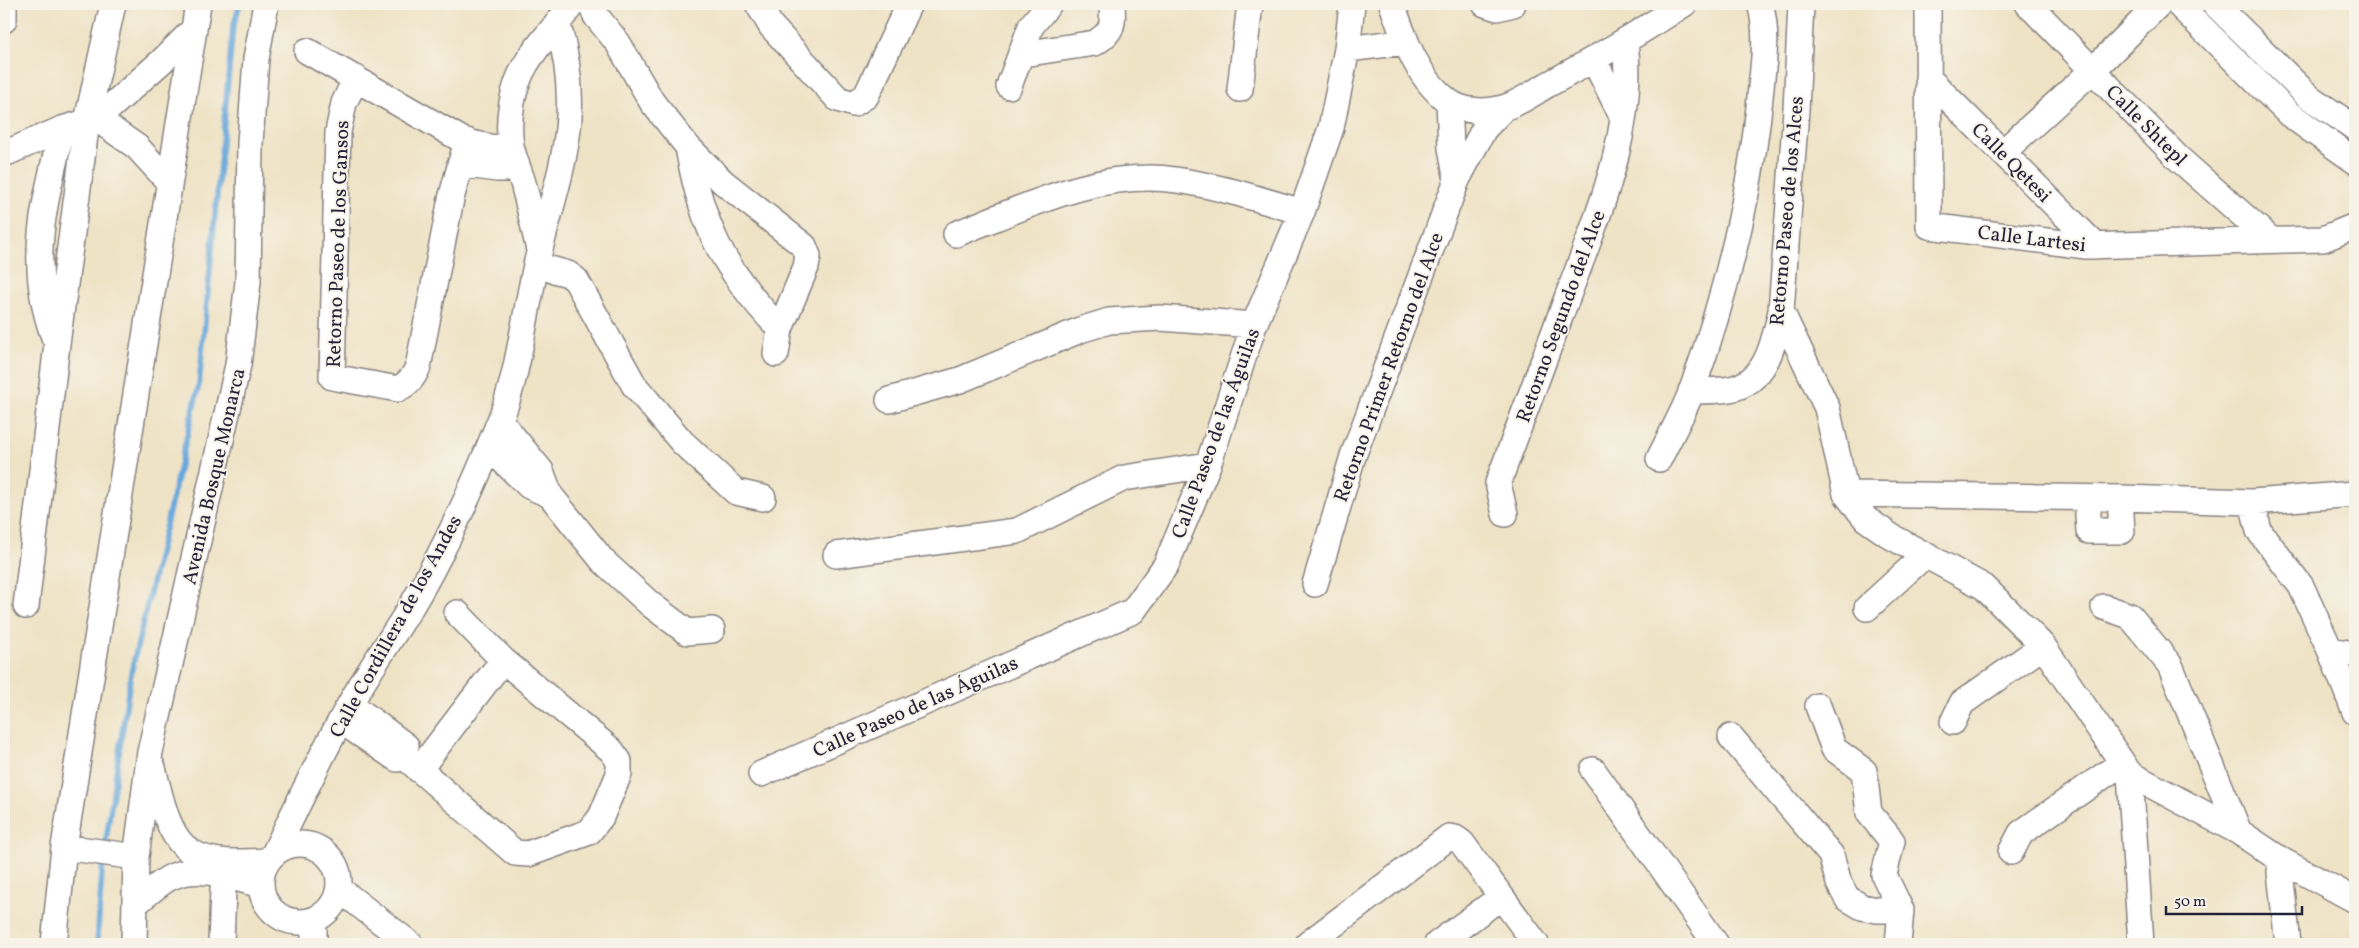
<svg xmlns="http://www.w3.org/2000/svg" width="2359" height="948" viewBox="0 0 2359 948" font-family="Vollkorn,serif">
  <style>
    .lines { fill: none; stroke-linecap: round; stroke-linejoin: round }
    .stream { stroke: #69a8dc; stroke-width: 5.5 }
    .minor-casing { stroke: #888280; stroke-width: 28 }
    .minor { stroke: #fff; stroke-width: 25 }
    .labels { text-anchor: middle; stroke-width: 4; stroke-linejoin: round; paint-order: stroke }
    .street-label { font-size: 20px; fill: #22223b; stroke: #f7f3e8 }
  </style>
  <rect width="100%" height="100%" fill="#f7f3e8"/>
  <filter id="ink" filterUnits="userSpaceOnUse"><feTurbulence type="fractalNoise" baseFrequency=".02" numOctaves="2"/><feDisplacementMap in="SourceGraphic" scale="10" xChannelSelector="R" yChannelSelector="G"/><feConvolveMatrix kernelMatrix="1 2 1 2 8 2 1 2 1" color-interpolation-filters="sRGB"/></filter>
  <filter id="wash" filterUnits="userSpaceOnUse"><feTurbulence type="fractalNoise" baseFrequency=".0096" numOctaves="4" result="noise"/><feDisplacementMap in="SourceGraphic" scale="20" xChannelSelector="R" yChannelSelector="G"/><feGaussianBlur stdDeviation="1.12" result="paint"/><feColorMatrix in="noise" values="0 0 0 0 0 0 0 0 0 0 0 0 0 0 0 0 0 1.4 0 .05"/><feComposite in="paint" operator="in"/></filter>
  <g filter="url(#wash)">
    <rect width="100%" height="100%" fill="#efe3c6"/>
    <g class="lines">
      <path class="stream" d="M105,847L131,673L199,385L233,27L240,4
        M97,944L103,859"/>
    </g>
  </g>
  <g filter="url(#ink)">
    <g class="lines">
      <defs>
        <path id="minor" d="M591,4L596,16L618,43L652,102L688,147L723,182L804,246L808,256L806,267L780,329L776,354
          M758,4L771,26L838,99L853,104L866,96L909,4
          M1392,4C1404,38 1417,78 1448,101C1462,112 1486,113 1503,108C1518,104 1533,93 1547,85C1594,60 1639,33 1684,4
          M1485,4L1497,8L1513,4
          M1928,4L1929,226L2086,246L2323,239L2355,226
          M2028,4L2178,158L2271,240
          M2178,4L2289,114L2355,161
          M2215,4L2309,97L2355,128
          M4,20V4
          M1347,49L1405,42
          M307,51L466,142L495,148L511,145
          M1023,54L1095,43C1114,31 1113,24 1112,4
          M1594,60L1622,116
          M356,78L344,103L338,132L332,377L398,389C409,383 413,378 418,367L451,199L467,141
          M1928,78L2096,246
          M1009,86L1031,26L1049,4
          M1240,89L1250,4
          M1449,102L1451,148L1457,180
          M97,119L137,147L169,182
          M688,147C702,228 724,270 780,329
          M2003,152L2093,70L2159,4
          M4,154L62,129L97,119L162,61L193,30
          M460,164L497,169H517
          M956,234C1025,207 1100,169 1176,180C1219,186 1261,200 1302,212
          M539,250C534,228 529,205 523,183C519,170 514,159 511,146C507,120 512,87 526,64C539,42 558,25 572,4
          M536,265L568,274L576,280L634,385L682,442L736,492L763,498
          M1781,311L1827,408L1846,494L1866,519L1892,537L1984,587L2043,646L2130,774L2239,832L2281,860L2355,900
          M54,337C26,262 45,203 62,129
          M1691,391C1704,391 1718,391 1730,389C1767,382 1774,342 1781,311L1796,110L1801,4
          M889,400L960,380L1080,330L1109,321L1160,318L1254,325
          M500,421L541,471L550,495L603,561L650,604L687,632L712,630
          M489,447L529,486L550,495
          M1659,459C1670,436 1683,414 1692,390C1726,294 1752,189 1761,87C1764,61 1768,29 1760,4
          M1846,494L2120,498L2252,502L2355,494
          M2087,498L2089,531H2122L2120,498
          M2252,502L2259,531L2301,586L2330,650L2355,712
          M1505,514L1498,483C1521,421 1544,360 1567,298C1597,218 1636,129 1625,42
          M836,555L1017,531L1124,478L1208,465
          M1315,584L1353,456L1457,180L1484,129L1504,108
          M26,606L57,344L87,121L113,4
          M2104,607L2130,616L2170,665L2239,832
          M1867,608L1925,555
          M2330,650L2355,654
          M350,704L406,746L405,757
          M1818,706L1834,749L1864,771L1869,813L1892,841L1884,875L1901,910L1898,944
          M341,721L397,759L404,758
          M1953,722L1962,703L2043,646
          M1731,737L1831,855L1839,883L1847,898L1862,907L1877,910H1901
          M405,757L515,853L528,854L589,832L601,817L619,774V761L611,750L503,660L457,613
          M153,768C172,848 180,867 267,861
          M419,770L503,660
          M1593,770L1716,944
          M761,774L1133,611L1166,565L1208,465L1254,325L1302,212L1331,128L1347,49L1352,4
          M2130,774L2141,944
          M261 883a39 39 0 1 1 78 0a39 39 0 1 1-78 0Z
          M64,847L136,857
          M275,852C299,802 322,752 350,704C369,670 392,638 412,605C446,548 474,485 499,423C520,372 525,307 539,253C561,166 584,115 558,25
          M2011,852L2021,833L2122,763
          M2281,860L2280,872L2288,944
          M339,889L410,944
          M135,904C146,895 157,885 169,878C197,863 232,877 260,885
          M314,920V944
          M54,944L64,847L198,4
          M134,944L136,857L150,752L238,365L248,282L250,143L256,59L266,4
          M221,944L224,863
          M1308,944L1449,837L1455,838L1462,843L1536,944
          M1437,944L1501,897"/>
      </defs>
      <use href="#minor" class="minor-casing"/>
      <use href="#minor" class="minor"/>
    </g>
  </g>
  <g class="labels">
    <g class="street-label">
      <text transform="translate(2147 125) rotate(45)" y="7">Calle Shtepl</text>
      <text transform="translate(2012 162) rotate(45)" y="7">Calle Qetesi</text>
      <text transform="translate(1786 211) rotate(-85)" y="7">Retorno Paseo de los Alces</text>
      <text transform="translate(2032 238) rotate(7)" y="7">Calle Lartesi</text>
      <text transform="translate(337 244) rotate(-88)" y="7">Retorno Paseo de los Gansos</text>
      <text transform="translate(1560 316) rotate(-70)" y="7">Retorno Segundo del Alce</text>
      <text transform="translate(1388 367) rotate(-70)" y="7">Retorno Primer Retorno del Alce</text>
      <text transform="translate(1215 433) rotate(-70)" y="7">Calle Paseo de las Águilas</text>
      <text transform="translate(213 476) rotate(-77)" y="7">Avenida Bosque Monarca</text>
      <text transform="translate(395 626) rotate(-61)" y="7">Calle Cordillera de los Andes</text>
      <text transform="translate(915 706) rotate(-24)" y="7">Calle Paseo de las Águilas</text>
    </g>
  </g>
  <rect width="2359" height="948" fill="none" stroke="#f7f3e8" stroke-width="20"/>
  <path d="M2166 906v8h136v-8" fill="none" stroke="#22223b" stroke-width="2.5"/>
  <text x="2174" y="906" font-size="15" fill="#22223b" stroke="#f7f3e8" stroke-width="4" paint-order="stroke">50 m</text>
</svg>
